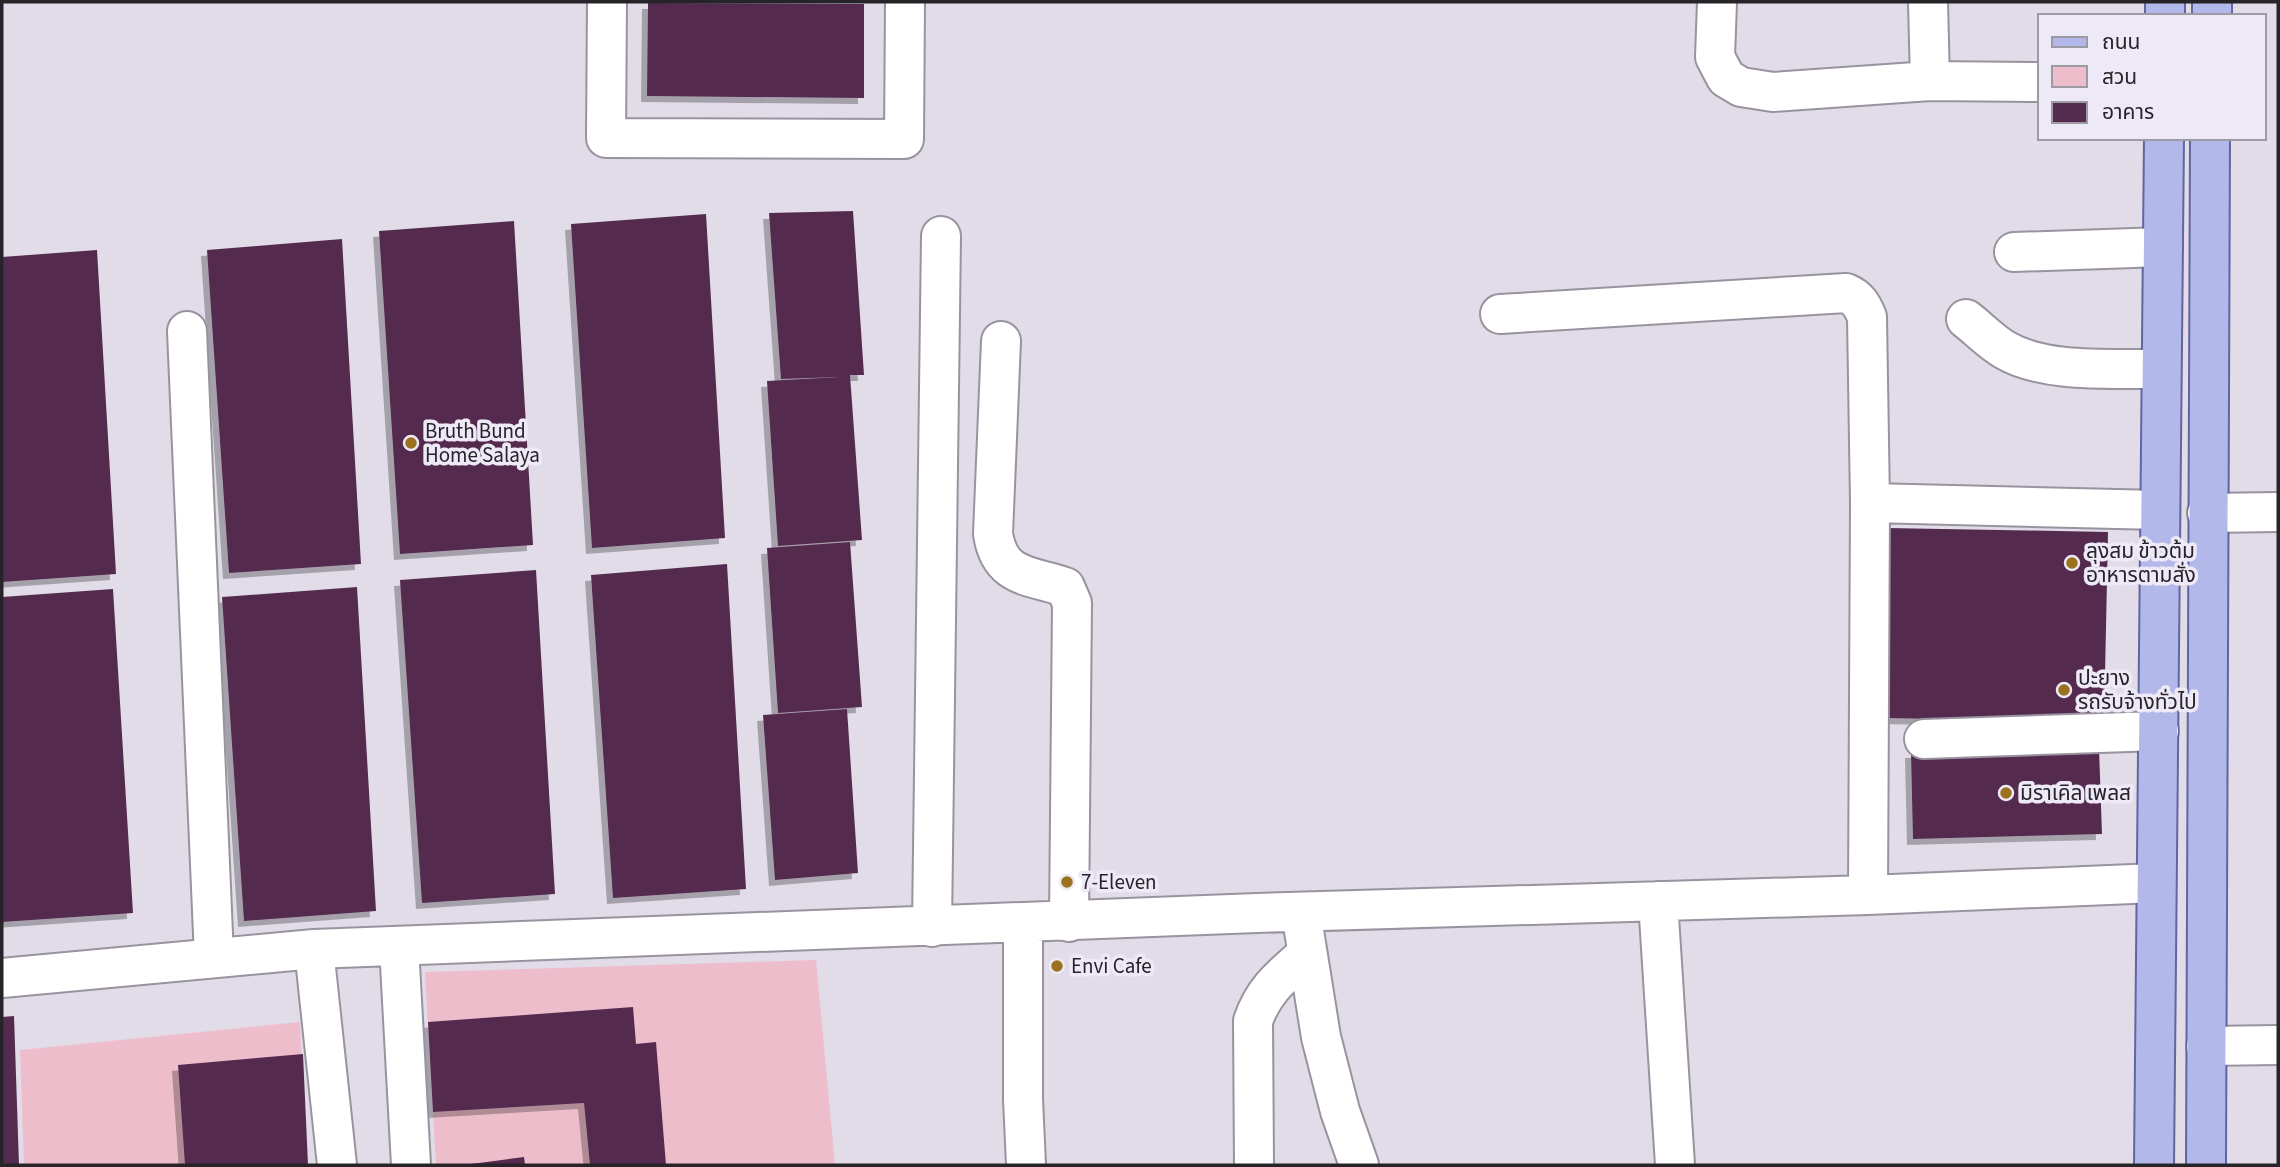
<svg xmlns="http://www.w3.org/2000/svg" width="2280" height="1167" viewBox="0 0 2280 1167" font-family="'Source Sans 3','Noto Sans Thai',sans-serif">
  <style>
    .green { fill: #eebdcc }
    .building { fill: #542c50; filter: url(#shadow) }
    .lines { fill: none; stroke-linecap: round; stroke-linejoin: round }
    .minor-casing { stroke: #98939f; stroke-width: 42 }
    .major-casing { stroke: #60669f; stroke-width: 42 }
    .minor { stroke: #fff; stroke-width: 38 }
    .major { stroke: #b3b8eb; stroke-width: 38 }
    .poi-dot { fill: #9b711f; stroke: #eee9f6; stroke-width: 2.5 }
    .labels { text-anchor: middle; stroke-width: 7; stroke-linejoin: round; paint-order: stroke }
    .poi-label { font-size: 21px; fill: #262429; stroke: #eee9f6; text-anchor: start }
  </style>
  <defs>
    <filter id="shadow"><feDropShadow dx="-6" dy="6" stdDeviation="0" flood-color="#0004"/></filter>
  </defs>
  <rect width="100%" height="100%" fill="#e1dce8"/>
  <path class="green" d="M816,960L835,1165H436L425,972Z
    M300,1022L306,1165H24L20,1050Z"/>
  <path class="building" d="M648,3L864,4V98L647,96Z
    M853,211L864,375H850L862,540L778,546L767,381L839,377L781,379L769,213Z
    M706,214L725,538L592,548L571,224Z
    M514,221L533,545L400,554L379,231Z
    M342,239L361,564L229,573L207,250Z
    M97,250L116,574L2,582V257Z
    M1887,528L2108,532L2104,722L1884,718Z
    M850,542L862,707L778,713L767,548Z
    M727,564L746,889L613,898L591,575Z
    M536,570L555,894L422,903L400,580Z
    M357,587L376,911L244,921L222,597Z
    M113,589L133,913L2,922V597Z
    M847,709L858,873L775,880L763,715Z
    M2099,748L2102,834L1913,839L1911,752Z
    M633,1007L636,1044L656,1042L666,1165H590L584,1103L433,1112L428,1022Z
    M14,1016L19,1165H2V1017Z
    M303,1054L308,1165H185L178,1065Z
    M524,1157L525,1165H471V1164Z"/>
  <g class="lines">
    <defs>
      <path id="minor" d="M607,2L606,138L904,139L905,2
        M1717,2L1715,57L1726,78L1741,87L1773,92L1930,81L2040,82
        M1928,2L1930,81
        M2014,252L2163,247
        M1500,314L1846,293C1858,298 1862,305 1867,317L1870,503L1868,895
        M1966,319C1979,329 1991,342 2005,350C2046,374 2114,368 2161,369
        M187,331L214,957
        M1001,341L993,534C1000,579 1031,575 1065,587L1072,603L1069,922
        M1870,503L2160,510
        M2207,513L2278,512
        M1924,739L2159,731
        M1658,901L1675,1165
        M1301,912L1321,1037L1340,1111L1359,1165
        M1023,923V1099L1026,1165
        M932,927L941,236
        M399,946L411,1165
        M314,949L337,1165
        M2,978L314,949L1257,913L1868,895L2156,883
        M2206,1046L2278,1045
        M1254,1165L1253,1021C1264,989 1282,976 1307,954"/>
      <path id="major" d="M2165,16V2
        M2212,16V2
        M2154,1165L2164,138
        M2206,1165L2210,138"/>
    </defs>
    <use href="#minor" class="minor-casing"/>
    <use href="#major" class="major-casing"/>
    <use href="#minor" class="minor"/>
    <use href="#major" class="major"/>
  </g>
  <g class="poi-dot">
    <circle cx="411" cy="443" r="7"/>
    <circle cx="2072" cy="563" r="7"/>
    <circle cx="2064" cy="690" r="7"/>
    <circle cx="2006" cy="793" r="7"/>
    <circle cx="1067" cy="882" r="7"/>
    <circle cx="1057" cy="966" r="7"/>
  </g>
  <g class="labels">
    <g class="poi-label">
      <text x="425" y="438">Bruth Bund<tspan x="425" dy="24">Home Salaya</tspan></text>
      <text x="2086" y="558">ลุงสม ข้าวต้ม<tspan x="2086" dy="24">อาหารตามสั่ง</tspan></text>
      <text x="2078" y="685">ปะยาง<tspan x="2078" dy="24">รถรับจ้างทั่วไป</tspan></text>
      <text x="2020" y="800">มิราเคิล เพลส</text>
      <text x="1081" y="889">7-Eleven</text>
      <text x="1071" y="973">Envi Cafe</text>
    </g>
  </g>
  <rect width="2280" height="1167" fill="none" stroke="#262429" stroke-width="7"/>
  <rect x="2038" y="14" width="228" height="126" fill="#eee9f6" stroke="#9e9aa4" stroke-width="2"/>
  <rect x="2052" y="37" width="35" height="10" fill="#b3b8eb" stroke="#9e9aa4" stroke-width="2"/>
  <text x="2102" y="49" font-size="21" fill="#262429">ถนน</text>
  <rect x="2052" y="66" width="35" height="21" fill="#eebdcc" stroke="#9e9aa4" stroke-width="2"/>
  <text x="2102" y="84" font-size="21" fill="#262429">สวน</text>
  <rect x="2052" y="102" width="35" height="21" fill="#542c50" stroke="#9e9aa4" stroke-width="2"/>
  <text x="2102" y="119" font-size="21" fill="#262429">อาคาร</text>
</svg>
